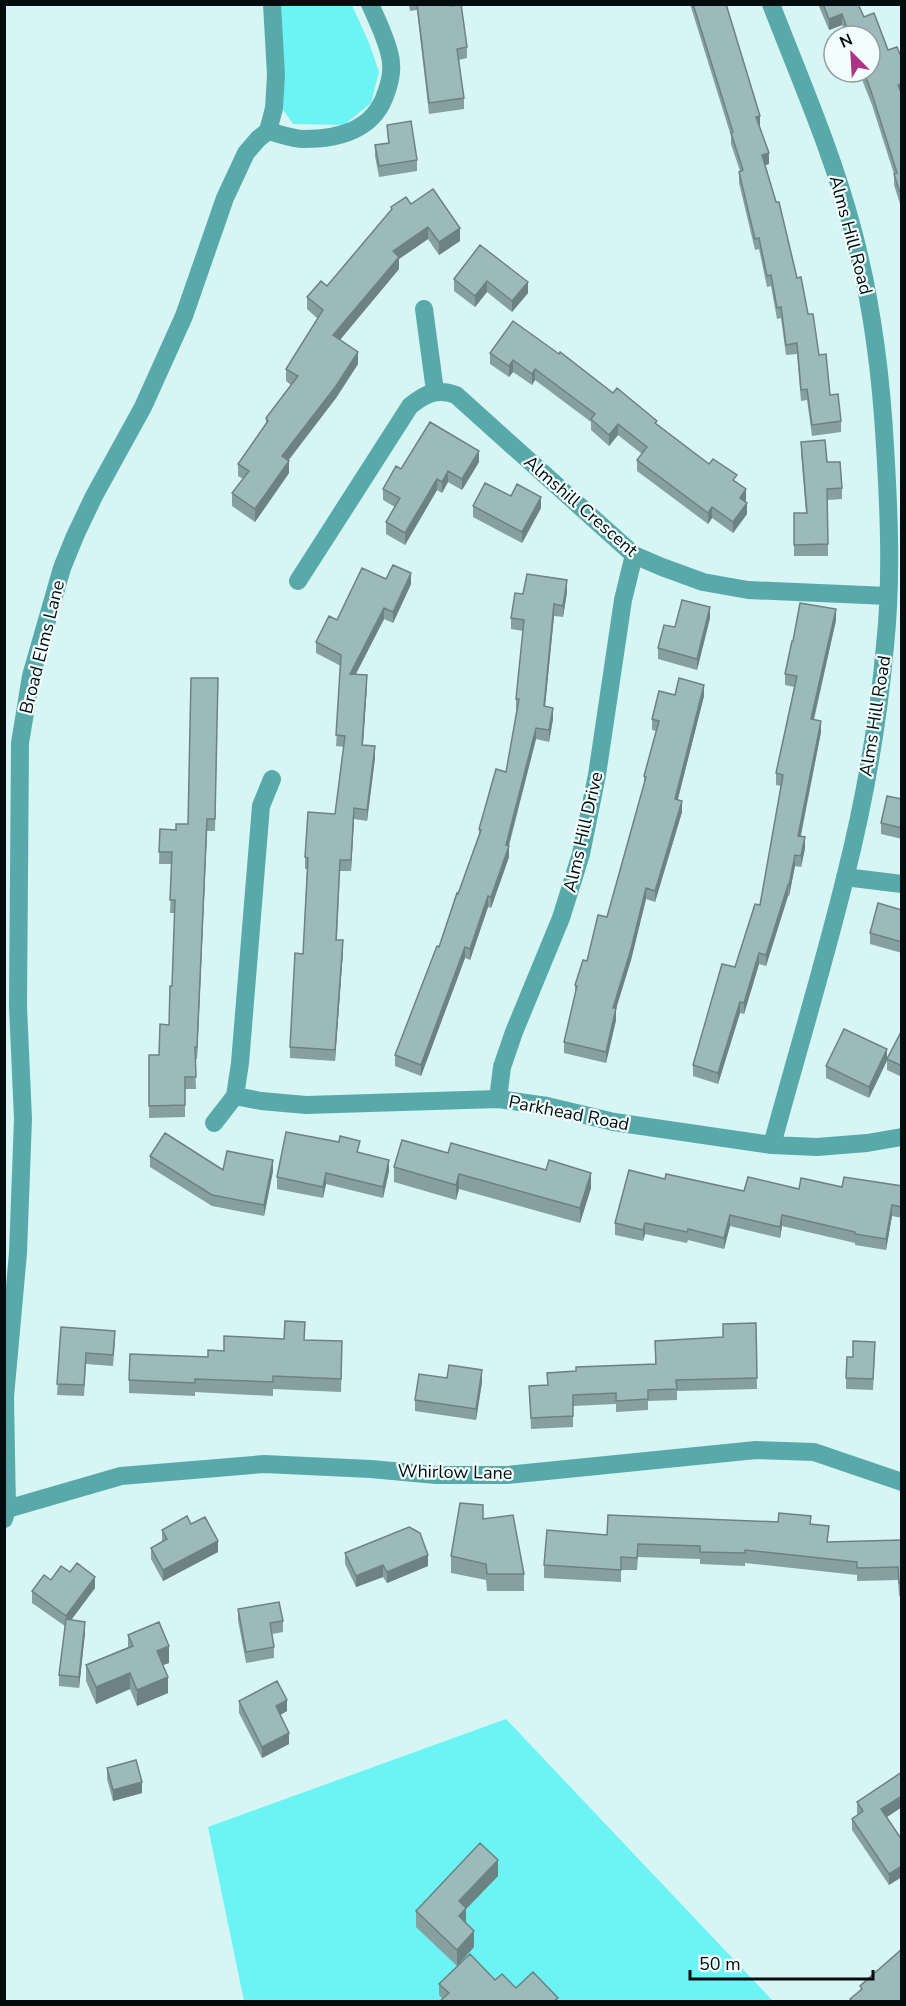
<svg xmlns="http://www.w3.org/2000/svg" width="906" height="2006" viewBox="0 0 906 2006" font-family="'Nunito Sans',sans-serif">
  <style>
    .green { fill: #6cf4f4 }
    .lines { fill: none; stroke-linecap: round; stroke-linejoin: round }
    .minor { stroke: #57aaa9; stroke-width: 18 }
    .wall { fill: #86a09f }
    .shaded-wall { fill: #6d8282 }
    .building { fill: #9cbab9; stroke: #6d8282; stroke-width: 1.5 }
    .labels { text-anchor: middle; stroke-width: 4.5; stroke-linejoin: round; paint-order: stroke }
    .street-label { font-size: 18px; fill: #040d0d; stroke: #f2fefe }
  </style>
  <rect width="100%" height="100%" fill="#d6f5f4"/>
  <path class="green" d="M278,5H352L369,43L379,72L371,103L344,125L293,124L282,108Z
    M506,1719L773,2001H244L208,1827Z"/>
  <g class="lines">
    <path class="minor" d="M771,4C800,79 833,154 853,231C872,302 881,374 885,446C889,512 892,580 885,646C878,724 864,803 845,878C823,968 796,1056 772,1145
      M268,131C280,134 293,139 304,139C340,139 374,130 386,93C391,80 393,65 389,52C385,36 377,20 370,4
      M424,309L435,391
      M298,581L410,406C425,394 436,388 456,395L634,555L662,567L703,582L748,590L888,596
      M845,877L902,884
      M235,1096L240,1063L261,806L272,779
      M498,1099L502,1067L514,1032L561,918L581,854L597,775L623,600L634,555
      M214,1123L235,1096L261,1101L306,1105L498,1099L547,1106L614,1122L772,1145L817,1147L867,1143L902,1137
      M7,1509L121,1476L264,1464L371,1469L436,1475H507L756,1450L814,1452L902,1482
      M4,1519L7,1509L5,1397L18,1253L23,1119L18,1006L20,743L31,676L62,568L75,536L94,496L143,407L184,316L225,198L246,153L258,139L268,131L274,108L276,75L272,4"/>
  </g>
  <path class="wall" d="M409,4H450L467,47V58L459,60L464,98V109L429,114L417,10L410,11Z
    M690,4H726L760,127L769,164L765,165L830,395L841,421V432L812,436L807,400L801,401L797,354L786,355L781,318L777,319L771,286L767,287L759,249L755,250L739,183V172L740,171L731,144V136Z
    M818,4H858L864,17L888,50L902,59V210L894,185V174L872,105L859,72H870V36H846L842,25L829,30Z
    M387,125L417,160V171L379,177L375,156V145L388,143Z
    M411,204L460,241L439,255L428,239L399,259V269L340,340L358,364L336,398L289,460V473L255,522L232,506V493L243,479L238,476V464L266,425V418L291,385L286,381V369L318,319L307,309V297L327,286L391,211V207Z
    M480,245L528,293L512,312L487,292L475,307L454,291V279Z
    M490,353L613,393L657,424L709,464L737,482L746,500V502L747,514L733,533L712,518L708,524L637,471V460L642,454L618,435L609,446L591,430V422L535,380L532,385L513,372L509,377L490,364Z
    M801,442L827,462L842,488V499L828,500V556H794V513H806L801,453Z
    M479,462L462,490L448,482L442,493L437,490L405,545L386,534V522L395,507L383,500V489L401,469Z
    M511,496L541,508L522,543L473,517V506Z
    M411,584L393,623L384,619L356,674L367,686L363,745L375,758L367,821L354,819L351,871H340L337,940L343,951L335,1061L290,1058V1047L303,954L307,869H305V857L335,814L344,747L336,746L341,666L316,653V642L337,620Z
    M567,592L563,617L554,616L545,706L553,719L549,742L536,739L509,846V857L491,908L488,907L470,960L465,958L421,1076L395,1066V1055L439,947L479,835V829L506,772L517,710H516V699L523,631L511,629V618L523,594Z
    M710,618L697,670L658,659V648L675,627Z
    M836,620L814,720L821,732L801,836L805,848L801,867L795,866L789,896H788L766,966L759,964L744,1014L740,1013L718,1084L693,1076V1065L735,967L760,905L781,786L776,785V773L794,687L785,685V674L793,641Z
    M218,678L215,831H207L197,1059H195L196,1089H185V1117L149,1118V1055H159L169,1025L172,986L175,913H170L172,864H159L160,829L176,830L188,824Z
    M675,695L704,696L678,799L682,812L655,902L646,899L631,960L616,1008V1020L606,1063L564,1053V1042L575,996V985L587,961L607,917L644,784V776L656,731L652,730V719Z
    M902,799V839L881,834V823Z
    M902,910V953L870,944V933Z
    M902,1030V1077L887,1070V1061L869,1098L826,1078V1066L887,1058Z
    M360,1153L389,1171L383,1198L326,1184L323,1198L277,1189V1177Z
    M448,1153L591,1188L580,1223L459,1189L456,1200L394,1182V1167Z
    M150,1156L223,1170L273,1171L264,1216L212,1206L150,1167Z
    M902,1174V1218L892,1216L886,1250L855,1245V1243L782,1226L780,1238L730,1226L724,1249L688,1240L687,1243L645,1234L643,1241L615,1235V1223L665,1179L744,1191L901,1186Z
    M756,1323L757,1389L677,1391V1400L648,1401V1410L616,1412V1404L573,1406V1427L531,1429L529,1386L548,1385L547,1373L576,1371L655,1364V1341L723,1337Z
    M61,1327L115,1342L113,1366L86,1364L84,1396L57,1395Z
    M305,1340L342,1355L341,1392L273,1389V1396L195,1392V1396L129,1393V1380L208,1357L224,1351Z
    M875,1353L873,1390L846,1389V1378L853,1357Z
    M447,1378L482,1382L476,1420L415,1411V1400Z
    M483,1519L524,1574V1591H487L486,1580L451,1573V1556Z
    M191,1524L218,1552L163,1581L151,1559V1548L162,1541V1530Z
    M811,1524L828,1542L902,1540V1596H899L898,1580L857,1581V1575L745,1563V1566L700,1564V1559L638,1557L637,1570H621V1582L544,1578V1565L607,1535Z
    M345,1553L428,1566L387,1583L383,1577L356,1587L345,1564Z
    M51,1580L95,1588L71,1620L85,1633L79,1688L59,1686V1675L65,1626L32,1603V1591Z
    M238,1609L283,1621V1632L272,1634L274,1647V1658L246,1663L238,1620Z
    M128,1635L169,1663L163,1665L168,1693L137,1706L130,1689L96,1704L86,1681V1665L128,1647Z
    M239,1701L287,1711L280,1715L289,1744L262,1758L239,1713Z
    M107,1768L142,1793L113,1801L107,1779Z
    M902,1772V1807L886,1817L902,1840L889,1885L852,1830V1819L858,1815L857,1813V1802Z
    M498,1876L466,1909V1923L474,1947L457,1966L416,1927V1911Z
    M495,1980L516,1988L558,2001L443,1999L439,1995V1984Z"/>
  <path class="shaded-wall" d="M842,14V25L829,30V19Z
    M902,83V95L898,85Z
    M760,116V127L756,117Z
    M769,153V164L762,166V155Z
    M428,227V239L399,259V269L333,348V335L393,251Z
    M460,228V241L439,255V242Z
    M487,281V292L475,307V296Z
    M528,282V293L512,312V301Z
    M358,352V364L336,398L282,468V456Z
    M513,360V372L509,377V366Z
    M535,369V380L532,385V374Z
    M618,424V435L609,446V435Z
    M479,451V462L462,490V479Z
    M289,461V473L255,522V509Z
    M448,471V482L442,493V482Z
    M437,479V490L405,545V533Z
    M746,489V500L740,509V498Z
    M541,497V508L522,543V532Z
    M747,503V514L733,533V522Z
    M712,507V518L708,524V513Z
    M411,573V584L393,623V612Z
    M567,580V592L563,617V606Z
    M554,604V616L544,717V706Z
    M710,607V618L697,670V659Z
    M384,608V619L350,685V674Z
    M836,609V620L811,730V719Z
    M367,675V686L362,756V745Z
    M704,685V696L675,810V799Z
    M553,708V719L549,742V730Z
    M821,721V732L798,847V836Z
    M536,728V739L508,847L509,846V857L491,908V897L506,845Z
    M375,746V758L367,821V810Z
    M682,801V812L655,902V891Z
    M354,808V819L351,871V860Z
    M207,819V831L197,1059V1047Z
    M805,837V848L801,867V856Z
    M795,855V866L789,896V885Z
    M788,885V896L766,966V955Z
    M646,888V899L631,960L613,1019V1008Z
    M488,896V907L470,960V949Z
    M343,940V951L335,1061V1050Z
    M465,947V958L421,1076V1065Z
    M759,953V964L744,1014V1003Z
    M740,1002V1013L718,1084V1073Z
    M616,1008V1020L606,1063V1052Z
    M887,1049V1060L869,1098V1087Z
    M273,1160V1171L264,1216V1205Z
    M389,1160V1171L383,1198V1187Z
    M326,1173V1184L323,1198V1187Z
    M591,1173V1188L580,1223V1208Z
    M459,1174V1189L456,1200V1185Z
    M892,1205V1216L886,1250V1239Z
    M730,1215V1226L724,1249V1238Z
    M782,1215V1226L780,1238V1227Z
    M645,1223V1234L643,1241V1230Z
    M482,1370V1382L476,1420V1409Z
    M218,1541V1552L163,1581V1570Z
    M428,1555V1566L387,1583V1572Z
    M383,1565V1577L356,1587V1576Z
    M95,1577V1588L66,1627V1616Z
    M85,1622V1633L79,1688V1677Z
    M169,1646V1663L157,1667V1651Z
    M130,1673V1689L96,1704V1687Z
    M168,1677V1693L137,1706V1690Z
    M287,1700V1711L276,1717V1706Z
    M289,1733V1744L262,1758V1747Z
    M142,1782V1793L113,1801V1790Z
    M902,1796V1807L881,1821V1809Z
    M498,1860V1876L466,1909V1924L459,1932V1901Z
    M902,1866V1877L889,1885V1874Z
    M474,1931V1947L457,1966V1950Z"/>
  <path class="building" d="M417,4H450L451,6L461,4L467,47L457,49L464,98L429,103Z
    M693,4H726L760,116L756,117L769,153L762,155L776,202H779L797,278L801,277L808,314H813L819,355L826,354L830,395L838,394L841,421L812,425L807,389L801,390L797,343L786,345L781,307L777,308L771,275L767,276L759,238L755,239L739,172L743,170L731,133L733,132Z
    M823,4H858L864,17L874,13L888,50L897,47L902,59V83L898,85L902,95V199L894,174L897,173L872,94L864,72H870V36H850L842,14L829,19Z
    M411,121L417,160L379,166L375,145L389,143L387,125Z
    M433,189L460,228L439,242L428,227L393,251L399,257L333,335L358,352L336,386L282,456L289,461L255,509L232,493L249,471L238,464L268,421L266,418L298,376L286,369L323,310L307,297L321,281L327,286L392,209L391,207L406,197L411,204Z
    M480,245L528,282L512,301L487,281L475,296L454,279Z
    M513,321L559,354L560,352L613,393L617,388L657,421L655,423L709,464L713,459L737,475L733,480L746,489L740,498L747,503L733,522L712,507L708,513L637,460L647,447L618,424L609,435L591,419L595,414L535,369L532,374L513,360L509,366L490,353Z
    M430,422L479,451L462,479L448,471L442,482L437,479L405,533L386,522L400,498L383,489L396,466L401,469Z
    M825,440L827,462H840L842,488L827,489L828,544L794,545V513H807L801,442Z
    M485,483L511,496L517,484L541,497L522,532L473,506Z
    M393,565L411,573L393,612L384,608L350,674L367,675L362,745L375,746L367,810L354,808L351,860H340L336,940H343L335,1050L290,1047L295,953L303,954L308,858L305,857L308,812L335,814L345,736L336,735L341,655L316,642L329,616L337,620L362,568L386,579Z
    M527,574L567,580L563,606L554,604L544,706L553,708L549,730L536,728L506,845L509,846L491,897L488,896L470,949L465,947L421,1065L395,1055L437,946L439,947L457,893L458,894L481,830L479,829L496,769L506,772L519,699H516L524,620L511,618L515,593L523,594Z
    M682,600L710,607L697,659L658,648L664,625L675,627Z
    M800,603L836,609L811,719L821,721L798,836L805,837L801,856L795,855L789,885H788L766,955L759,953L744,1003L740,1002L718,1073L693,1065L722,964L735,967L755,904L760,905L783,775L776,773L797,676L785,674L792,641H793Z
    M191,678H218L215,819H207L197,1047H195L196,1077H185V1105L149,1106V1055H159L160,1024L169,1025L170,986H172L175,900H170L172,852H159L160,829L176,830V824H188Z
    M679,678L704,685L675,799L682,801L655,891L646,888L631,949L613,1008H616L606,1052L564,1042L577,986L575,985L583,960L587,961L598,915L607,917L646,777L644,776L659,721L652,719L659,691L675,695Z
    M887,796L902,799V828L881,823Z
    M878,903L902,910V942L870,933Z
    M844,1029L887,1049L869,1087L826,1066Z
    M902,1030V1066L887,1059Z
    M286,1132L339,1142L340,1136L360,1141L357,1152L389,1160L383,1187L326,1173L323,1187L277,1177Z
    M165,1133L223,1170L227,1151L273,1160L264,1205L212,1195L150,1156Z
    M402,1140L448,1153L451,1143L546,1170L549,1160L591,1173L580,1208L459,1174L456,1185L394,1167Z
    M629,1170L665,1179L666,1174L744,1191L748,1177L799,1189L801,1178L842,1187L844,1177L902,1186V1207L892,1205L886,1239L855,1234V1232L782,1215L780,1227L730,1215L724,1238L688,1229L687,1232L645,1223L643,1230L615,1223Z
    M285,1321L305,1322L304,1340L342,1341L341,1379L273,1376V1382L195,1379V1383L129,1380L130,1354L208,1357V1350L224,1351V1336L284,1339Z
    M756,1323L757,1378L676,1380L677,1389L648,1390V1399L616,1401V1393L573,1395V1416L531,1418L529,1386L548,1385L547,1373L576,1371V1367L656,1364L655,1341L723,1337V1324Z
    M61,1327L115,1331L113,1355L86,1353L84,1385L57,1384Z
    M853,1341L875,1342L873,1379L846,1378L847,1357H853Z
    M449,1365L482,1370L476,1409L415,1400L419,1374L447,1378Z
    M460,1503L483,1505V1519L513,1515L524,1574H487L486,1564L451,1556Z
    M779,1513L811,1516L810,1524L829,1526L827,1542L902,1540V1583H899L898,1567L857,1568V1562L745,1550V1553L700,1552V1546L638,1544L637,1558L621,1557V1570L544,1565L547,1530L607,1535L608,1515L778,1522Z
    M187,1516L191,1524L205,1517L218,1541L163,1570L151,1548L167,1539L162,1530Z
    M409,1527L420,1533L428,1555L387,1572L383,1565L356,1576L345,1553Z
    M77,1563L95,1577L66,1616L32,1591L44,1575L51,1580L61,1566L70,1572Z
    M279,1602L283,1621L270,1623L274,1647L246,1652L238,1609Z
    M66,1619L85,1622L79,1677L59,1675Z
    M159,1622L169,1646L157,1651L168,1677L137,1690L130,1673L96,1687L86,1665L133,1646L128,1635Z
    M277,1681L287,1700L276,1706L289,1733L262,1747L239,1701Z
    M136,1760L142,1782L113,1790L107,1768Z
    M902,1772V1796L881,1809L902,1840V1866L889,1874L852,1819L863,1811L857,1802Z
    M480,1843L498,1860L459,1901L466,1908L459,1916L474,1931L457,1950L416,1911Z
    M902,1949V2001H852L850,1999L862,1989L860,1986Z
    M470,1954L495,1980L502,1974L516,1988L533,1972L558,1998L554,2001H440L449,1993L439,1984Z"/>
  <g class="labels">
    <g class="street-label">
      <text transform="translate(851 235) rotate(75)" y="6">Alms Hill Road</text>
      <text transform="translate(581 506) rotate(41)" y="6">Almshill Crescent</text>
      <text transform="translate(42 647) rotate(-76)" y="6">Broad Elms Lane</text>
      <text transform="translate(875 716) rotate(-81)" y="6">Alms Hill Road</text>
      <text transform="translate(583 832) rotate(-77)" y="6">Alms Hill Drive</text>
      <text transform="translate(569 1113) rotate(11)" y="6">Parkhead Road</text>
      <text transform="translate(455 1472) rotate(1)" y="6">Whirlow Lane</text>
    </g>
  </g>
  <rect width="906" height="2006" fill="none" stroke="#040d0d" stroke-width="12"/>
  <g transform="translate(852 54) rotate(336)"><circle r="28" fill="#f2fefe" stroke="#939e9e" stroke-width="1.5"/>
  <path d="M0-4.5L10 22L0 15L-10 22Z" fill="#af3384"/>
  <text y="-9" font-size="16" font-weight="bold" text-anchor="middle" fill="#040d0d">N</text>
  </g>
  <path d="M690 1970v9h183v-9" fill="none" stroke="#040d0d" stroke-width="3"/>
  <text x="699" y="1970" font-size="18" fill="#040d0d" stroke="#f2fefe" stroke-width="4.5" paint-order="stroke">50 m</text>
</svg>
